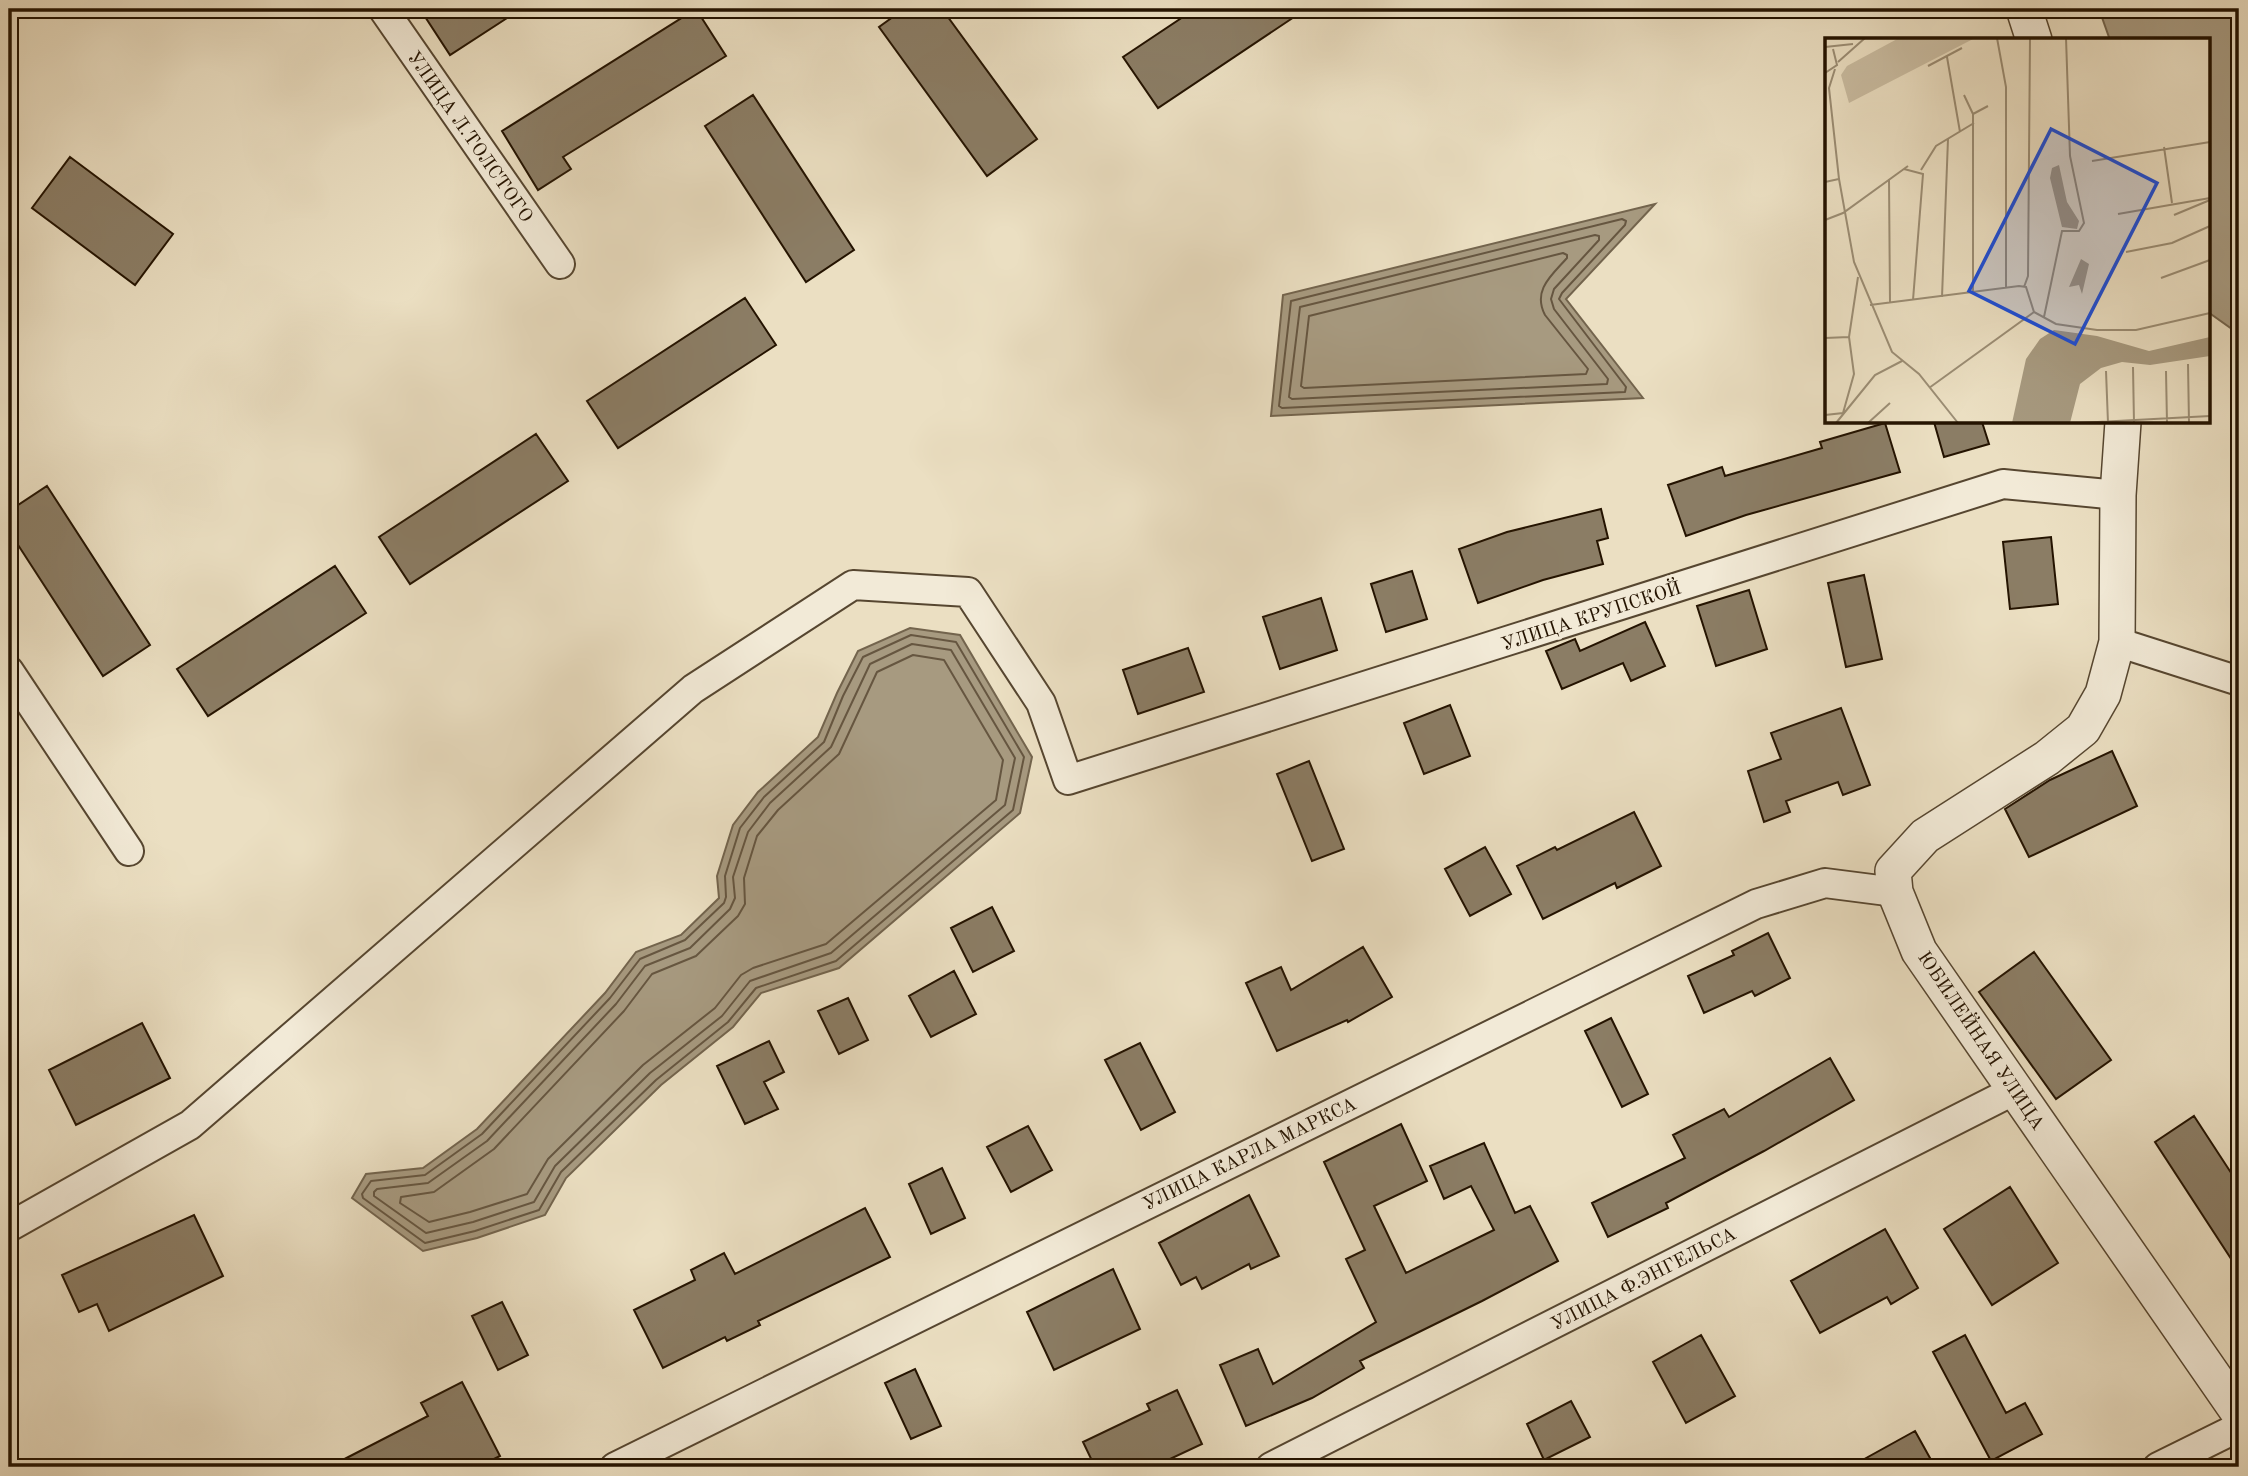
<svg xmlns="http://www.w3.org/2000/svg" width="2248" height="1476" viewBox="0 0 2248 1476" font-family="'Old Standard TT',serif">
  <style>
    .water { fill: #a79a80; stroke: #73644d; stroke-width: 2 }
    .lines { fill: none; stroke-linecap: round; stroke-linejoin: round }
    .shore { stroke: #665640; stroke-width: 2 }
    .building { fill: #8b7d65; stroke: #241300; stroke-width: 2 }
    .minor-casing { stroke: #564630; stroke-width: 32 }
    .tertiary-casing { stroke: #564630; stroke-width: 38 }
    .minor { stroke: #f2ead7; stroke-width: 28 }
    .tertiary { stroke: #f2ead7; stroke-width: 35 }
    .labels { text-anchor: middle; stroke-width: 6; stroke-linejoin: round; paint-order: stroke }
    .street-label { font-size: 19px; fill: #241300; stroke: #f2ead7 }
    .inset-road { fill: none; stroke: #9b8d74; stroke-width: 2 }
    .view { fill: #1d4ed8; fill-opacity: 0.15; stroke: #1d4ed8; stroke-width: 3.5 }
    .inset-edge { fill: none; stroke: #241300; stroke-width: 3.5 }
  </style>
  <rect width="100%" height="100%" fill="#ebdfc2"/>
  <filter id="stains"><feTurbulence type="fractalNoise" baseFrequency=".00286" numOctaves="4"/><feColorMatrix values="0 0 0 0 .2 0 0 0 0 .09 0 0 0 0 .02 0 0 0 .5 -.17"/></filter>
  <radialGradient id="worn" r=".72"><stop offset=".6" stop-color="#630" stop-opacity="0"/><stop offset="1" stop-color="#630" stop-opacity=".3"/></radialGradient>
  <path class="water" d="M2099,9H2239V334L2208,312V40H2110Z
    M1655,204L1566,299L1643,398L1271,416L1283,295Z
    M910,628L960,635L1032,757L1020,813L839,968L761,993L733,1027L661,1085L566,1178L545,1215L477,1238L423,1251L352,1198L366,1174L423,1168L477,1129L605,993L636,952L681,935L719,898L717,876L733,825L758,792L818,737L837,693L858,651Z"/>
  <g class="lines">
    <path class="shore" d="M1622,219L1626,221L1625,225L1562,293L1559,299L1626,387L1625,392L1282,408L1279,406L1291,301Z
      M1595,235L1599,236V240L1554,289L1551,299L1554,309L1608,379L1607,384L1292,399L1289,397L1300,307Z
      M1563,253L1567,255V258C1552,275 1532,290 1545,315L1588,369L1586,374L1304,388L1301,386L1309,316Z
      M911,635L956,642L1024,757L1013,810L836,961L756,988L728,1022L656,1080L561,1172L539,1210L475,1231L425,1243L363,1198L362,1194L371,1181L425,1175L482,1134L610,998L640,959L685,940L724,903L726,897L725,876L740,828L764,797L824,742L843,696L863,657Z
      M912,644L951,650L1015,758L1005,805L831,953L750,981L722,1016L650,1073L555,1166L534,1202L473,1222L426,1233L374,1196V1192L377,1189L428,1183L487,1141L616,1004L645,966L690,948L730,909L735,898L733,877L748,832L770,803L831,747L870,664Z
      M913,655L944,660L1003,760L996,800L826,944L753,968L741,975L715,1008L643,1065L548,1159L527,1194L470,1212L429,1222L400,1203L401,1197L434,1192L494,1149L624,1011L652,974L696,956L738,916L745,904L744,878L757,836L778,810L839,754L877,672Z"/>
  </g>
  <path class="building" d="M420,9H521L450,55Z
    M696,9L726,56L563,157L571,169L538,190L502,131Z
    M904,9H942L1037,139L987,176L879,27Z
    M1195,9H1306L1158,108L1123,57Z
    M753,95L854,250L806,282L705,126Z
    M70,157L173,234L135,285L32,208Z
    M745,298L776,345L618,448L587,401Z
    M1934,422H1982L1989,444L1944,457Z
    M1885,423L1900,472L1746,515L1686,536L1668,485L1722,467L1725,476L1822,448L1820,442Z
    M536,434L568,481L410,584L379,537Z
    M47,486L150,645L103,676L9,531V511Z
    M1601,509L1608,538L1597,541L1603,564L1543,580L1478,603L1459,549L1507,532Z
    M2051,537L2058,604L2010,609L2003,542Z
    M335,566L366,613L208,716L177,669Z
    M1412,571L1427,619L1386,632L1371,584Z
    M1864,575L1882,659L1846,667L1828,583Z
    M1749,590L1767,649L1716,666L1697,606Z
    M1321,598L1337,650L1280,669L1263,617Z
    M1645,622L1665,666L1631,681L1623,663L1562,689L1546,651L1575,639L1580,651Z
    M1188,648L1204,692L1138,714L1123,670Z
    M1450,705L1470,756L1424,774L1404,723Z
    M1841,708L1870,785L1843,795L1838,782L1786,801L1790,812L1764,822L1748,771L1781,759L1771,733Z
    M2112,751L2137,806L2029,857L2005,809L2050,780Z
    M1309,761L1344,849L1312,861L1277,774Z
    M1634,812L1661,866L1617,888L1615,883L1543,919L1517,866L1555,847L1557,850Z
    M1485,847L1511,894L1470,916L1445,869Z
    M992,907L1014,951L973,972L951,928Z
    M1768,933L1790,978L1755,996L1752,991L1704,1013L1688,976L1734,955L1732,951Z
    M1363,947L1392,997L1348,1022L1347,1020L1277,1051L1246,983L1281,967L1291,990Z
    M2034,952L2111,1060L2056,1099L1979,992Z
    M954,971L976,1014L931,1037L909,996Z
    M848,998L868,1040L839,1054L818,1011Z
    M1611,1018L1648,1094L1622,1107L1585,1031Z
    M142,1023L170,1078L76,1125L49,1070Z
    M769,1041L784,1072L764,1082L778,1109L745,1124L717,1066Z
    M1140,1043L1175,1112L1141,1130L1105,1060Z
    M1830,1058L1854,1100L1764,1151L1666,1203L1668,1208L1608,1237L1592,1203L1685,1158L1673,1135L1724,1109L1729,1117Z
    M2194,1116L2239,1185V1271L2155,1142Z
    M1401,1124L1427,1181L1374,1206L1406,1273L1494,1230L1471,1186L1444,1199L1430,1166L1484,1143L1515,1213L1530,1206L1558,1261L1482,1301L1360,1361L1364,1368L1312,1398L1246,1426L1220,1365L1258,1349L1273,1384L1376,1322L1346,1259L1365,1250L1324,1162Z
    M1028,1126L1052,1170L1011,1192L987,1147Z
    M942,1168L965,1218L931,1234L909,1184Z
    M2010,1187L2058,1263L1992,1305L1944,1229Z
    M1249,1195L1279,1256L1251,1269L1249,1264L1202,1289L1196,1277L1181,1285L1159,1243Z
    M865,1208L890,1257L758,1321L760,1325L727,1341L725,1337L663,1368L634,1310L695,1280L691,1270L724,1253L735,1274Z
    M194,1215L223,1276L109,1331L97,1304L79,1312L62,1275Z
    M1885,1229L1918,1288L1891,1304L1887,1297L1820,1333L1791,1281Z
    M1113,1269L1140,1329L1054,1370L1027,1312Z
    M502,1302L528,1355L498,1370L472,1316Z
    M1701,1335L1735,1396L1686,1423L1653,1362Z
    M1965,1335L2006,1413L2025,1403L2042,1434L1991,1461L1933,1352Z
    M915,1369L941,1426L911,1439L885,1383Z
    M462,1382L500,1456L478,1467H329L428,1416L421,1403Z
    M1177,1390L1202,1444L1153,1467H1095L1083,1442L1150,1410L1147,1404Z
    M1571,1401L1590,1437L1544,1460L1527,1424Z
    M1915,1431L1935,1467H1850Z"/>
  <g class="lines">
    <defs>
      <path id="minor" d="M383,9L560,264
        M2117,642L2239,681
        M9,671L129,851
        M9,1227L190,1125L693,689L853,585L968,592L1041,703L1068,780L2003,484L2118,495
        M615,1467L1756,904L1825,883L1895,892
        M1271,1467L2015,1090
        M2158,1467L2239,1427"/>
      <path id="tertiary" d="M2024,9L2034,40
        M2123,422L2118,495L2117,642L2103,694L2083,729L2047,758L1925,836L1893,871L1895,892L1919,951L2239,1413"/>
    </defs>
    <use href="#minor" class="minor-casing"/>
    <use href="#tertiary" class="tertiary-casing"/>
    <use href="#minor" class="minor"/>
    <use href="#tertiary" class="tertiary"/>
  </g>
  <g class="labels">
    <g class="street-label">
      <text transform="translate(471 136) rotate(55)" y="7">УЛИЦА Л.ТОЛСТОГО</text>
      <text transform="translate(1591 615) rotate(-18)" y="7">УЛИЦА КРУПСКОЙ</text>
      <text transform="translate(1982 1040) rotate(56)" y="7">ЮБИЛЕЙНАЯ УЛИЦА</text>
      <text transform="translate(1249 1153) rotate(-26)" y="7">УЛИЦА КАРЛА МАРКСА</text>
      <text transform="translate(1643 1278) rotate(-27)" y="7">УЛИЦА Ф.ЭНГЕЛЬСА</text>
    </g>
  </g>
  <g transform="translate(1825 38)">
    <rect width="385" height="385" fill="#ebdfc2"/>
    <path d="M74,0H150L24,65L16,37L22,28Z" fill="#c9bca1"/>
    <path d="M234,127L242,164L254,183L252,191L237,189L225,140L227,130ZM256,221L264,226L257,256L254,247L244,249ZM229,292L272,298L324,313L385,299V318L325,327L297,324L276,330L255,346L245,385H187L201,321L215,301Z" fill="#a79a80"/>
    <path class="inset-road" d="M172,0L181,49V250M0,9L28,6M122,19L135,94M13,24L40,0M103,28L137,10M0,35L12,27L8,11M139,57L148,76L163,68M148,76V254M339,109L347,165M267,123L385,104M79,131L98,136L88,262M96,132L111,108L149,85M14,141L29,224L67,314L94,336L133,385M64,141L65,265M0,144L14,141L4,50L10,31M293,176L385,160M349,177L385,162M0,182L18,175L83,128M301,214L347,205L385,188M336,240L385,222M199,249L203,238L205,0M117,259L123,101M45,267L194,248L201,249L209,274L231,286L272,292H311L385,275M219,279L237,193H254L259,185L245,118L241,0M0,300L24,299M363,326L364,385M308,329L309,385M281,333L283,385M341,333L342,385M104,350L209,274M0,377L18,375L29,336L24,299L33,239M11,385L50,337L77,323M43,385L65,365M254,385L385,378"/>
    <path class="view" d="M226,91L332,145L250,306L144,253Z"/>
    <rect width="385" height="385" class="inset-edge"/>
  </g>
  <rect width="2248" height="1476" fill="none" stroke="#ebdfc2" stroke-width="35"/>
  <rect x="10" y="10" width="2227" height="1455" fill="none" stroke="#241300" stroke-width="3.5"/>
  <rect x="18" y="18" width="2213" height="1441" fill="none" stroke="#241300" stroke-width="2"/>
  <rect width="100%" height="100%" filter="url(#stains)"/>
  <rect width="100%" height="100%" fill="url(#worn)"/>
</svg>
